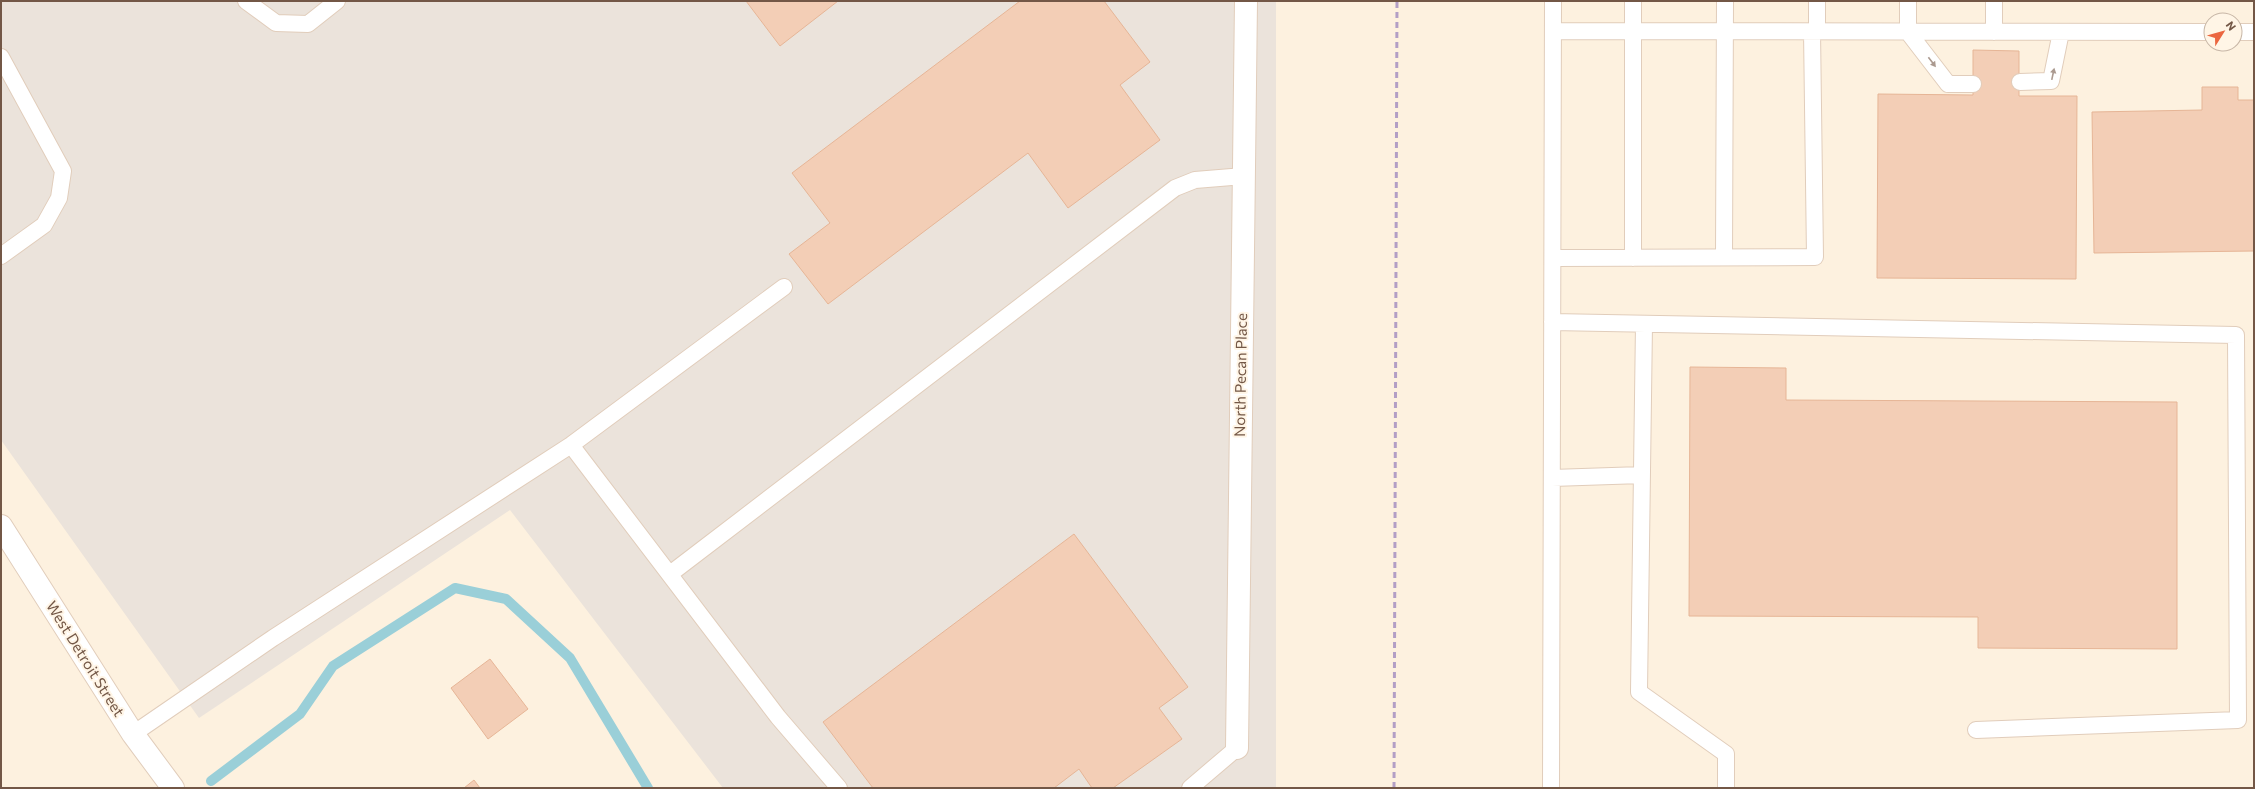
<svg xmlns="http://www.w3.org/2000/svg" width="2255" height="789" viewBox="0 0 2255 789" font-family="Commissioner,sans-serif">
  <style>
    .industrial { fill: #ebe3db }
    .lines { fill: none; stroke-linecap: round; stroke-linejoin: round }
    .stream { stroke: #9acfd8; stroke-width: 10 }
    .building { fill: #f3ceb6; stroke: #e6b596 }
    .service-casing { stroke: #e1cdbb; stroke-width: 18 }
    .minor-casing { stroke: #e1cdbb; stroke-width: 24 }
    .service { stroke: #fff; stroke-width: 16 }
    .minor { stroke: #fff; stroke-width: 22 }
    .rail { stroke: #b39fc5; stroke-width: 3; stroke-dasharray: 6 4; stroke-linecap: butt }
    .oneway { fill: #ab9a90 }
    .labels { text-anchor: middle; stroke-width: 4; stroke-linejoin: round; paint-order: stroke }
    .street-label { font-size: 15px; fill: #735746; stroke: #fff5e6 }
  </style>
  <rect width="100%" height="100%" fill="#fdf1df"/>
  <path class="industrial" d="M1,1H1276V788H723L510,510L199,718L1,440Z"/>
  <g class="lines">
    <path class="stream" d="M211,781L300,714L333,666L455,588L506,599L570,658L648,788"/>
  </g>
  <path class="building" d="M746,1H838L780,46Z
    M1020,1H1104L1150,62L1120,85L1160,140L1068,208L1028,153L828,304L789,254L830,223L792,173Z
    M1973,50L2019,51V96H2077L2076,279L1877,278L1878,94L1973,95Z
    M2202,87H2238V100H2254V251L2094,253L2092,112L2202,110Z
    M1690,367L1786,368V400L2177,402V649L1978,648V617L1689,616Z
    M1074,534L1188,687L1159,708L1182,739L1113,788H1092L1079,769L1054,788H873L823,722Z
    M490,659L528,709L488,739L451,688Z
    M474,780L480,788H464Z"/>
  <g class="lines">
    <defs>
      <path id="service" d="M246,1L276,23L308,24L337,1
        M1908,1V32L1948,84H1973
        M1553,31L2211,32
        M1817,31V1
        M1994,32V1
        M2235,32H2254
        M1,57L63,171L59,198L44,225L1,256
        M2020,82L2051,81L2061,32
        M1724,257L1725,1
        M1553,258L1815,257L1812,31
        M1633,258V1
        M1552,322L2236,335L2238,720L1976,730
        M1644,324L1639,692L1726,754V788
        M571,445L778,717L839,788
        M1552,478L1642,475
        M670,574L1175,188L1195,180L1244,176
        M133,734L273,638L571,445L784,287
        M1190,788L1237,748
        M1551,788L1553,1"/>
      <path id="minor" d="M1,526L133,734L173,788
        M1237,748L1246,1"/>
    </defs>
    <use href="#service" class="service-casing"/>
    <use href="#minor" class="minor-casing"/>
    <use href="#service" class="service"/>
    <use href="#minor" class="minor"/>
    <path class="rail" d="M1394,788L1397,1"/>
  </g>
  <defs><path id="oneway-solid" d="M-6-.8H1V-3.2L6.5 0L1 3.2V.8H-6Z"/></defs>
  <g class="oneway">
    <use href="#oneway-solid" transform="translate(1932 62) rotate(53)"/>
    <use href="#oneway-solid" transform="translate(2053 74) rotate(-78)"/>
  </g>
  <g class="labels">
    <g class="street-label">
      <text transform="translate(1241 375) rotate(-89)" y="5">North Pecan Place</text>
      <text transform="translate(85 659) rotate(58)" y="5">West Detroit Street</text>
    </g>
  </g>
  <rect width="2255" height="789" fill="none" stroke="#735746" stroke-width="4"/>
  <g transform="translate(2223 32) rotate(53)"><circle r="19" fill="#fff5e6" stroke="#c7b6a6"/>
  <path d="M0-3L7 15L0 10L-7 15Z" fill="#eb6640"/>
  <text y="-6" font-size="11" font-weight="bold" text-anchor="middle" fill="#735746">N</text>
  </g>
</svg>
